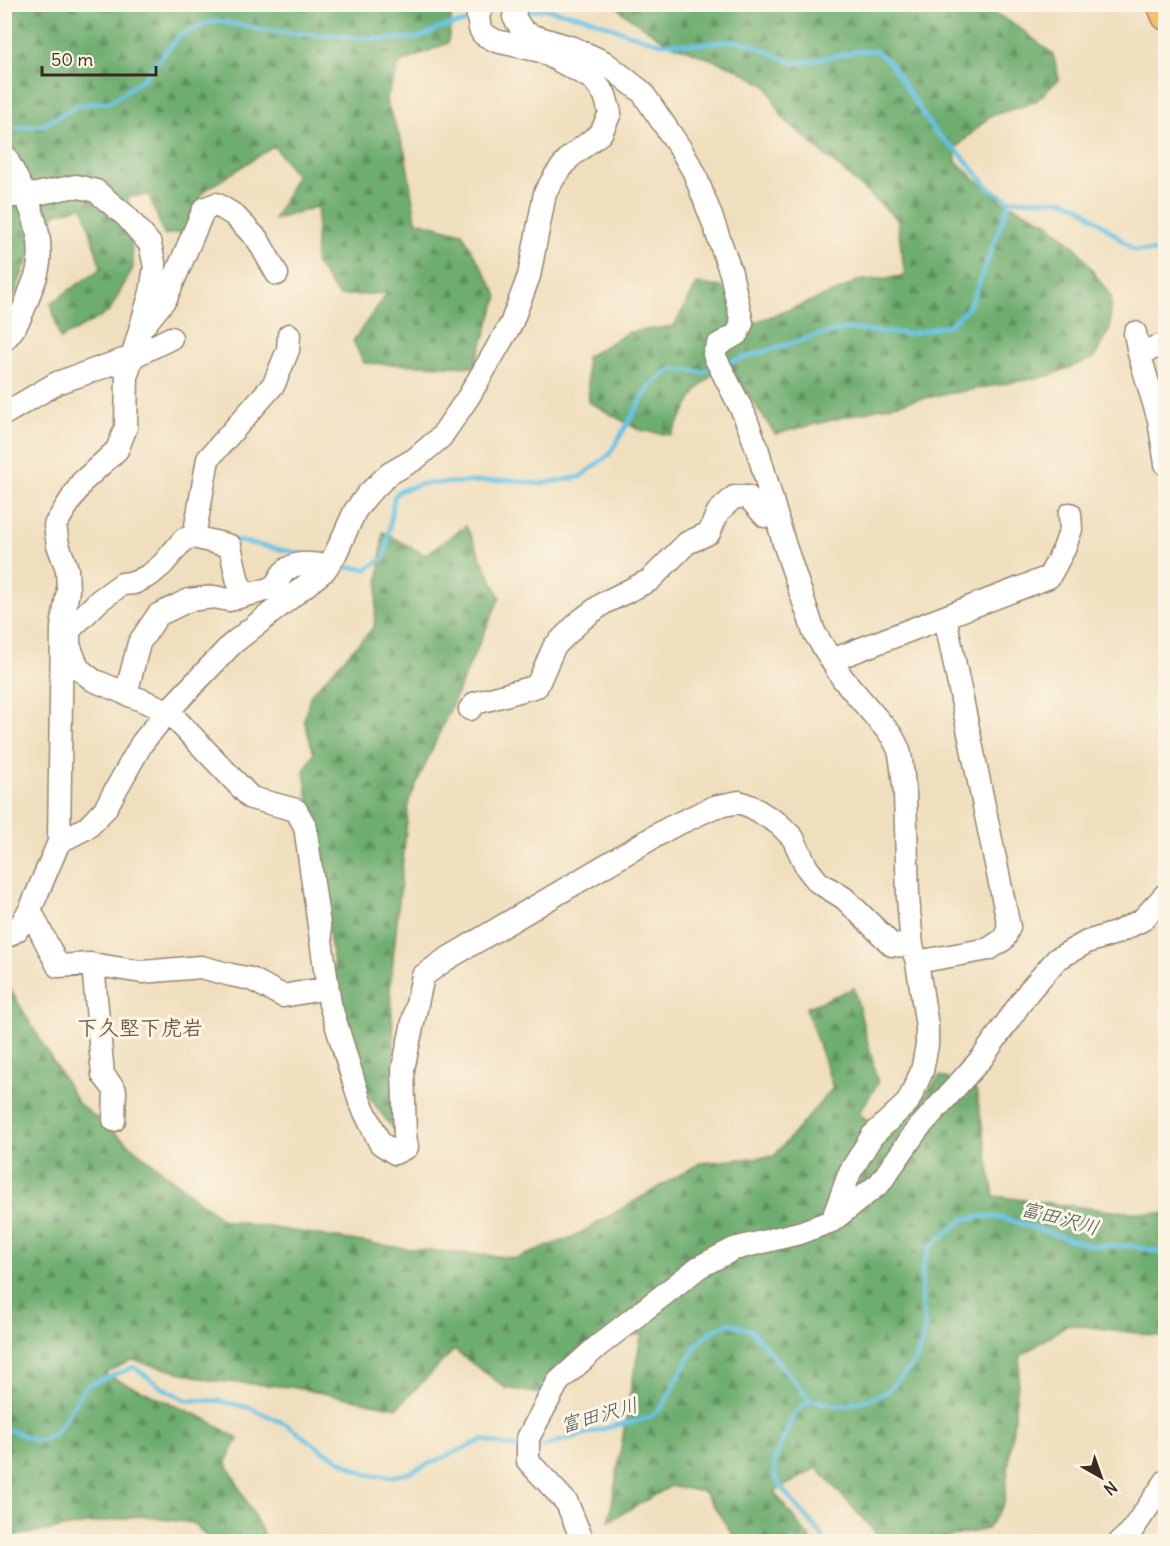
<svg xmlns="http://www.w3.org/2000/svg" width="1170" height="1546" viewBox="0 0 1170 1546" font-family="Delius,'Klee One',sans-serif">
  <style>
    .forest { fill: url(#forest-firs); stroke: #546c46; stroke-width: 1.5 }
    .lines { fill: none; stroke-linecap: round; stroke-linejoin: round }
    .stream { stroke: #66c2e4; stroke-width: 4.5 }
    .minor-casing { stroke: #96846e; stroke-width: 25 }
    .major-casing { stroke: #96846e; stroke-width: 31 }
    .minor { stroke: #fff; stroke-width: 22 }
    .major { stroke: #f9bf6c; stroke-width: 28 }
    .labels { text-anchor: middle; stroke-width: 6; stroke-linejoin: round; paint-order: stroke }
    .water-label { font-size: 20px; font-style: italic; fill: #485859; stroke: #fcf5e5 }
    .quarter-label { font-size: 21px; font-weight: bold; fill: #745846; stroke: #fcf5e5 }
  </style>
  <defs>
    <pattern id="forest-firs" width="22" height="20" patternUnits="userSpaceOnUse" patternTransform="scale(1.5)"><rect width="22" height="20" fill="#6ead6f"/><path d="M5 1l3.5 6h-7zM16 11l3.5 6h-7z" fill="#5c8d5b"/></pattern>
  </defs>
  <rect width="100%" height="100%" fill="#fcf5e5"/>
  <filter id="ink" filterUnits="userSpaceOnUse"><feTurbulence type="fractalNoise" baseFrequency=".0167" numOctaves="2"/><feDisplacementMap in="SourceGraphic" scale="12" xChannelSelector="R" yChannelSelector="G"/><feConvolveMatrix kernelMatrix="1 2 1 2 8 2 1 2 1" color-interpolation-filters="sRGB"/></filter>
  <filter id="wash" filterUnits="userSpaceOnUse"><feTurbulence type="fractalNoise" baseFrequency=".008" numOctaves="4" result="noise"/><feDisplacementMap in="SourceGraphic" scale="24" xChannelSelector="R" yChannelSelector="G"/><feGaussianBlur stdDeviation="1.35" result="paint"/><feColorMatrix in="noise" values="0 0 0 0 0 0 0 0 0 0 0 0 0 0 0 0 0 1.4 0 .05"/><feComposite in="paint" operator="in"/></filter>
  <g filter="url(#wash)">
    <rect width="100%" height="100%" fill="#f0dfbe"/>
    <path class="forest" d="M5,5H453L448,43L400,63L386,100L405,152L416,221L462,233L498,296L474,367L364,363L353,341L387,293L339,296L315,263L318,206L274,220L296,176L274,146L204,191L186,231L164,235L149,195L128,197L133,268L109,312L60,339L51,303L101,268L83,206L55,214L24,268L5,324Z
      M617,5H981L1017,26L1053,54L1059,79L1035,102L990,116L955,149L956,161L973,177L1006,203L1047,222L1078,250L1111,297L1110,328L1094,358L1048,376L914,400L775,434L725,361L697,390L671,435L639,430L589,402L586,357L629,332L674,326L697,284L722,287L748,325L838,291L857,281L905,276L897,219L782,117L767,86L735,68L668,43L623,13Z
      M466,526L500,597L409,801L390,990L394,1043L397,1134L371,1100L337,985L304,771L314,754L304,720L311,694L374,627L383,532L425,555Z
      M4,979L78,1103L223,1220L401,1248L518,1258L577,1235L700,1163L774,1156L833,1088L806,1008L854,988L878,1083L859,1113L888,1138L940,1076L976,1090L994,1196L1112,1211L1165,1214V1337L1068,1324L1021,1356L1004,1504L987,1529L928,1541H883L817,1468L774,1492L812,1541H737L704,1492L671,1486L609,1521L630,1393L642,1333L598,1346L540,1394L506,1388L454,1350L397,1408L291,1387L214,1381L132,1360L104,1374L206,1419L238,1439L226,1462L267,1541H211L193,1523L139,1516L5,1537Z"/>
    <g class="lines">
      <path class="stream" d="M525,12L545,9L585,17L629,34L660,43L697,44L735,41L751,44L794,63L811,61L859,51H876L890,63L934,131L962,156L990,189L1010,200H1063L1079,206L1134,250L1155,252L1163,250L1166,246
        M4,133L13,128L44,125L76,106L111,101L142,80L179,36L207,23L218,21L277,32L380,39L418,38L442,27L466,22
        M726,363L815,336L846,329L910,334L949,325L967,309L975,294L1010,200
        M234,540L303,554
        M344,567L367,569L385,557L394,497L399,491L421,484L513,480L539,484L580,477L609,455L651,384L673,369L703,372L713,368
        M810,1400L801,1407L791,1420L774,1462L775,1477L784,1491L821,1534L825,1542
        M4,1429L10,1430L37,1441L55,1434L86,1386L134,1367L163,1388L187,1400L220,1401L250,1408L286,1424L322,1450L365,1474L390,1477L408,1473L483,1440L512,1447H523
        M534,1447H540L613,1426L649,1418L663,1406L696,1345L715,1329L729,1323L752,1331L810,1400L840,1406L867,1400L885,1393L910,1368L918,1355L925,1328L921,1292L923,1264L930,1247L964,1219L987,1216L1002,1218L1091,1246H1131L1166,1253"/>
    </g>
  </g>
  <g filter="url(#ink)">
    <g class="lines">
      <defs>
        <path id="minor" d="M516,4L514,17L521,28L525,32L533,36L573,48L604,62L642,92L680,148L694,172L712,219L731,273L742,323L737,334L718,345L714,354L715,357L744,414L758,451L784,543L814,632L843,679L892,736L899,750L901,760L905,794L908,897L912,946L917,962L927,1026V1045L922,1071L908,1102L872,1136L850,1172L832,1221
          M4,154C23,189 48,232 37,273C35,281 31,288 29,295C23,312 17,327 4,340
          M4,196H26L76,186L96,191L126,216L150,244L155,267L151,292L127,375L126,427L117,450L82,482L55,525L58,545L67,569L68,590L62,627L59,842L30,910L17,930L4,938
          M145,324L166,298L204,209L216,204L234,215L258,240L277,274
          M1135,333L1139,353L1159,420L1166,464
          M1139,353L1166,344
          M4,414L57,383L132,357L171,338
          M194,537L208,459L274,384L288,350L289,335
          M69,629V645L78,668L93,680L168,711L251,798L296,810L305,826L330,1004L360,1102L380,1143L395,1153L407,1147L405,1136L403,1069L423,976L445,960L669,828L714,807L739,802L752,807L779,824L793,838L807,868L818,882L844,898L892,945L912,946
          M62,637L100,600L122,584L134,583L150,575L163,564L184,539L194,537L230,546L238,582L246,595C255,593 266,591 274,586C279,582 280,575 285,571C297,560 313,564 327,566
          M832,660L1049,577L1064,549L1071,529L1070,514
          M126,694L139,643L158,615L189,600L214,597L229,600L246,595
          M470,709L476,703L537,686L554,647L581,620L604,603L650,580L687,543L709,533L718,512L734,497H748L765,516L775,513
          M59,842L88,827L105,809L142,743L168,711L232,644L324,571L335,555L355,511L368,494L389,474L415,459L441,437L469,396L511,324L529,276L545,193L555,176L569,158L601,133L610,113L605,95L593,79L541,51L496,41L483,34L480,29L478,17L482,4
          M30,910L58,966L91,964L94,975L103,1075L115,1090L114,1120
          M917,962L989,949L1004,939L1009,927L945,617
          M91,964L142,972L201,967L231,975L251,979L283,996L327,988
          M583,1542L567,1503L528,1461V1438L558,1382L598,1346L699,1267L734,1249L799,1233L832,1221L880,1183L917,1130L982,1058L1029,991L1057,959L1087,942L1116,933L1142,920L1166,894
          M1120,1542L1130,1533L1166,1481"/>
        <path id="major" d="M1161,4L1166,16"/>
      </defs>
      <use href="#minor" class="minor-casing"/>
      <use href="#major" class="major-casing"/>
      <use href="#minor" class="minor"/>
      <use href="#major" class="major"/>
    </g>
  </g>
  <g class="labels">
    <g class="water-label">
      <text transform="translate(1060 1218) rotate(15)" y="7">富田沢川</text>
      <text transform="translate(599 1415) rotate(-16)" y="7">富田沢川</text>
    </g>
    <g class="quarter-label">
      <text x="140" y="1035">下久堅下虎岩</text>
    </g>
  </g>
  <rect width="1170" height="1546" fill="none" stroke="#fcf5e5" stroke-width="24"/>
  <g transform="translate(1101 1477) rotate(140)" stroke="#fcf5e5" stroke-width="4.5" paint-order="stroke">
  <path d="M0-4.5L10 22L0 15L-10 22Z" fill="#3b2a1e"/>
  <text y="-9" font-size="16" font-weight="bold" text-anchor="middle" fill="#3b2a1e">N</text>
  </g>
  <path d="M42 66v9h114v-9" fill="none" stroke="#3b2a1e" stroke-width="3"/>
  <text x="51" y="66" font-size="18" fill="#3b2a1e" stroke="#fcf5e5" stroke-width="4.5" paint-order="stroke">50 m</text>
</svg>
